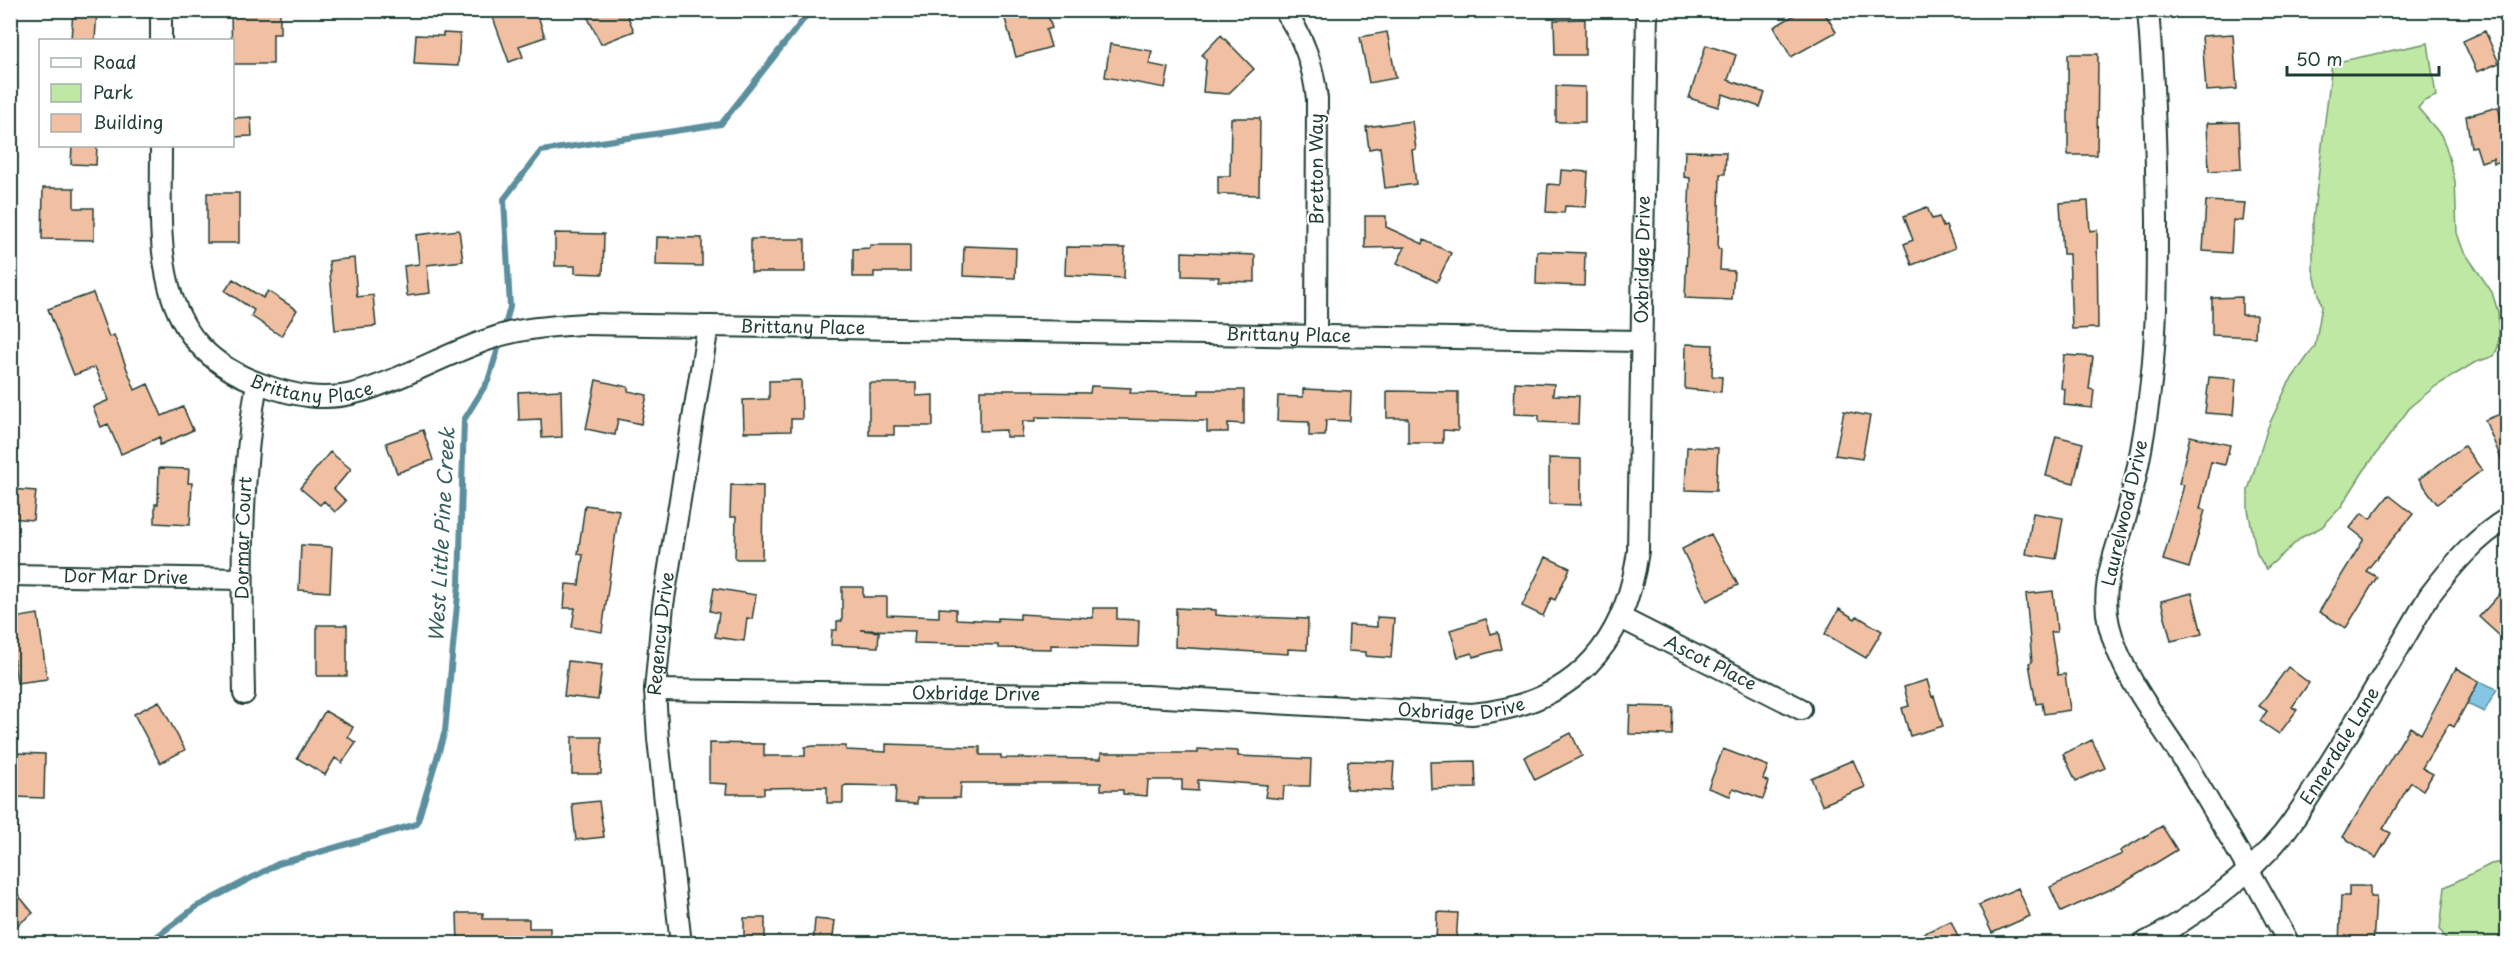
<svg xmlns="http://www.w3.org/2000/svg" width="2518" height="954" viewBox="0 0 2518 954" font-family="'Playpen Sans',sans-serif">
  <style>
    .green { fill: #bfe8a4; stroke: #6f926c; stroke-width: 1.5 }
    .water { fill: #84c6e4; stroke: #5c8f9e; stroke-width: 1.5 }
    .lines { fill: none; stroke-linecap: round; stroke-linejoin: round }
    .stream { stroke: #5c8f9e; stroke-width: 6 }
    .building { fill: #f1c0a2; stroke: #1f3d34; stroke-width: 1.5 }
    .street-casing { stroke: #1f3d34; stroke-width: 24 }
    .street { stroke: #fff; stroke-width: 20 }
    .labels { text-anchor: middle; stroke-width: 4.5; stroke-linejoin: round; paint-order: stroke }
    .street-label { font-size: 18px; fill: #1f3d34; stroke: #fff }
    .water-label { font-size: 20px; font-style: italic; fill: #385f60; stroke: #fff }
  </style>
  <rect width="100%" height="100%" fill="#fff"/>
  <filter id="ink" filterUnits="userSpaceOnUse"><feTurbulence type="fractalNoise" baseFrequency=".0167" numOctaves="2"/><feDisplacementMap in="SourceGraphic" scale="12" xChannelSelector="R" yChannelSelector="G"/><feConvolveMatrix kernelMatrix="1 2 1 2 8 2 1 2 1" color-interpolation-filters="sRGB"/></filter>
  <g filter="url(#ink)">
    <path class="green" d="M2428,43L2436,96L2424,101L2418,108L2441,135L2446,147L2455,181L2457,233L2463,250L2492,292L2498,312L2499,336L2498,347L2494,356L2474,363L2436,386L2411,406L2363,472L2341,507L2322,527L2302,537L2266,569L2257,554L2248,510V490L2268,427L2288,384L2315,346L2322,306L2313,270V220L2332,63Z
      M2507,861V943H2448L2440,929L2445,887L2491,864Z"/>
    <path class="water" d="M2479,681L2497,689L2484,712L2467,704Z"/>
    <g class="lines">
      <path class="stream" d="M504,329L510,307L504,199L541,151L721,124L811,10
        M147,944L196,907L278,864L417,824L445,731L459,584L464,420L488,381L501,339"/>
    </g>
    <path class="building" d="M73,10H97L95,40H71Z
      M231,10H280V34H273V64H232Z
      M503,10H536L545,37L519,46L523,57L509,62L492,15Z
      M584,10H625L634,31L601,44Z
      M1010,10H1046L1052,28L1046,30L1051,47L1016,57L1005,19L1011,17Z
      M1803,10H1823L1836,32L1791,57L1774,27Z
      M1585,19V55H1555L1554,20Z
      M2485,31L2499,63L2477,72L2463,41Z
      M1387,32L1396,78L1369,83L1360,37Z
      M443,33L460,34L458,66L414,64L416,35L443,36Z
      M2233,34L2237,89L2206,91L2202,36Z
      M1221,35L1254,69L1228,94L1203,92L1206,60L1202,55Z
      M1110,44L1152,51L1149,64L1169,68L1165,88L1105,77Z
      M1706,45L1736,55L1728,80L1765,93L1760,107L1723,94L1718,107L1689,98Z
      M2068,54H2098L2097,155H2068Z
      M1556,86L1585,87V122H1556Z
      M2498,107L2508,141V160L2494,163L2493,158L2481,162L2476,146L2471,147L2466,116Z
      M251,117L252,136L232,137V118Z
      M1231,118H1260L1259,195L1218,194V176H1230Z
      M1412,121L1416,149L1412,150L1416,184L1385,188L1380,147L1369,149L1366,127Z
      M2239,122L2241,169L2209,171L2207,123Z
      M72,146H97L96,165L71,164Z
      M1685,151L1726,152L1725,174H1720L1718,249H1721L1720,270L1734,271L1732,300L1685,298L1690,178L1684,177Z
      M1561,170L1588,172L1586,207L1565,206L1564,213L1546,212L1548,184L1560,185Z
      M43,188H74V208H94V240L42,239Z
      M207,193H239V243H207Z
      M2088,201L2090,231L2097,230L2098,328L2072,329L2069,254H2063L2060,203Z
      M2206,201L2245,203L2243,221L2233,220L2231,253L2203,251Z
      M1927,207L1932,219L1939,217L1943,227L1946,226L1955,248L1912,265L1904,244L1913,240L1904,216Z
      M1365,216H1386V227L1423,244L1424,240L1451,253L1437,282L1397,263L1405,247L1365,248Z
      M459,230L463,261L427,265L430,293L407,296L404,266L419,264L416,235Z
      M555,233L604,234L603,274L575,273V266H555Z
      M657,237L702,238V266L656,265Z
      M751,239H805V272H751Z
      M870,245H910V272H874V277H853V249L870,248Z
      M964,246L1016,248L1015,278L963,276Z
      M1066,247L1125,248L1124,278L1065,275Z
      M1537,251L1585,253L1584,286L1536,284Z
      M1182,252L1255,255V282L1218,281L1219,277L1182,276Z
      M354,258L357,297L373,295L376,326L335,330L329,261Z
      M233,279L263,298L268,291L297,310L281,336L251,316L254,310L225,291Z
      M93,293L109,337L114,335L135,390L148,384L162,416L183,407L193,430L160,445V437L121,454L108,424L101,427L93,407L109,400L95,367L74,375L48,309Z
      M2242,297V315H2256L2255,337L2212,335V298Z
      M1686,344L1713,345L1712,376L1722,377L1721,392L1685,389Z
      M2064,355L2093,357L2089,389L2094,390L2092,408L2064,405L2065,389L2061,388Z
      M2209,377L2236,379L2233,415L2205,413Z
      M596,380L628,387V391L647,395L641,424L618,419L615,435L586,429Z
      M801,380L802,419H791V431L744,432L743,400L769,399V381Z
      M1515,382L1554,384L1553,395L1579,396L1578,424L1539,422V415L1514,414Z
      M869,383H916V396L933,395V426H894V435H869Z
      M1091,386L1131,388L1130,393L1199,394V390H1244V424L1228,423V432H1207V421L1036,417V421H1023L1022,437H1006V430L980,431V390H1035V392L1090,393Z
      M1303,389L1351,391L1350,421L1326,420L1325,436H1309V422L1277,421L1278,396L1303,397Z
      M561,390L562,437L542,438L541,419L519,420L518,392Z
      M1387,391L1458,392V431L1443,430V443H1408V418H1387Z
      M1844,411L1870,416L1862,459L1835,455Z
      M2508,411V472L2507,473L2485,420Z
      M423,430L433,460L397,473L386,443Z
      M2056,436L2083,443L2074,483L2046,476Z
      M2190,436L2230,445L2225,465L2211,462L2200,509L2205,510L2189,568L2163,560L2184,485L2179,484Z
      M2464,446L2482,470L2437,504L2419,479Z
      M1687,447L1718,448L1716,491L1685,490Z
      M330,452L351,469L334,489L346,501L335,512L324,501L320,505L300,488Z
      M1549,458L1581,459V505L1549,504Z
      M159,468L189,469L188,483H192L190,525L155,523V504H158Z
      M731,485L763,486L762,559H735L736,517H730Z
      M10,489L36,491L33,520L10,518Z
      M2389,495L2413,514L2366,571L2377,577L2346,628L2319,612L2364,539L2350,528L2362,513L2370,519Z
      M585,505L619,510L602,632L572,627L575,608H564L566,584L579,585L583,555L578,554Z
      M2033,513L2063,518L2056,559L2026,554Z
      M1711,534L1738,585L1707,601L1682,549Z
      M301,545L332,547L330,592L299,590Z
      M1546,557L1570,568L1555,600L1551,598L1543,616L1522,606Z
      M2508,585V628L2500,636L2479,617Z
      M842,587H863V597H887V615L939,617V608L956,609V619L998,621V618L1020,619V614L1093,618V608H1117V619L1139,620L1138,647L1051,645V649L998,648V645L914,643L915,631L861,630L879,632L878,647L831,645L832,630H837V621H842Z
      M714,588L756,595L752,619L747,618L744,641L715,637L719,613L710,611Z
      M2053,591L2057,632H2051L2058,675L2065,674L2070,710L2044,714L2042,703L2036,704L2029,663L2032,662L2026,594Z
      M2192,593L2202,634L2171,641L2161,601Z
      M1176,608L1216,610V615L1227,616L1308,619L1307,650L1288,649V654L1175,647Z
      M1839,609L1855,619L1857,616L1882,631L1866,658L1825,634Z
      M38,614L47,679L17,683L13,655H10V628L16,627L14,618Z
      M1377,617L1394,618L1391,658L1366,656V652L1348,651L1349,625L1377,627Z
      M1486,619L1491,634L1498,632L1502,649L1473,657L1472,653L1458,657L1450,630Z
      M317,625H347V676H317Z
      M568,661L602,665L598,700L564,696Z
      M2288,667L2309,683L2292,707L2297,710L2279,734L2260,721L2267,711L2259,706Z
      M2456,668L2479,681L2454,727L2449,724L2422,768L2433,774L2423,790L2411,782L2383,829L2391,833L2376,858L2343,837L2410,727L2421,734Z
      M1927,680L1932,697L1934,696L1943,726L1910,736L1902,708L1909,706L1904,687Z
      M159,701L185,750L160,763L134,714Z
      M1630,706L1673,707L1672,735L1629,734Z
      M325,711L353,727L348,737L356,743L342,763L335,758L325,775L297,758Z
      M1571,733L1582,756L1535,780L1524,757Z
      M572,737H602L601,774H572Z
      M2092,740L2105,768L2076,781L2063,754Z
      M709,743L764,744V756H805V747L815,746H846V750L886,752V744L980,747V755H1001V758L1101,759V753H1198V749L1238,751V756L1311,759L1310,786H1284L1283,799L1265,797L1267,785L1198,780V791L1182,790V780H1148L1147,796L1123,794V790H1101V783H961L960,798H917V804L895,803L896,786L846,785L843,787V803H827V787L764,788V794H726L727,784L709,783Z
      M1723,749L1768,766L1763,779L1769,782L1763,799L1733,788L1730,796L1708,788Z
      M15,753L45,754L44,798L14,797Z
      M1853,760L1865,787L1822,805L1811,778Z
      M1348,761L1394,762L1392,791L1346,789Z
      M1475,761L1476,788L1431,789L1430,762Z
      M599,801L604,837L576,840L572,804Z
      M2162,826L2177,850L2120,885L2061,912L2050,887L2122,854L2120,851Z
      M10,885L33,913L10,931Z
      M2349,886H2370V897H2376L2373,944H2339L2341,896H2349Z
      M2018,888L2030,916L1992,933L1979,905Z
      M1437,912L1458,913L1456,944H1436Z
      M457,913H483V919H529V928H550V944H458Z
      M744,918H765V944H744Z
      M815,919L835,921L832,944H813Z
      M1951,921L1961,944H1900Z"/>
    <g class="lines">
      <defs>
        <g id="street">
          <path d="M1284,10C1304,38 1313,65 1317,99L1316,335"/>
          <path d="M2148,10C2154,80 2156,149 2157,219C2157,273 2157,328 2151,382C2146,425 2139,467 2128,509C2118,548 2099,583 2109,625C2122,678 2160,722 2188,767C2223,825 2258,884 2289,944"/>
          <path d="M161,40V10"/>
          <path id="s1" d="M161,146C161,242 149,345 261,384C294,396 325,402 359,392C404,379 445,354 490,339C519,328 553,326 584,324L1641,341"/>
          <path id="s2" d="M10,575L242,579"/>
          <path id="s3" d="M1621,618L1801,709"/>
          <path id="s4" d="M655,690L1146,696L1472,714C1571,705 1625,648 1638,551L1647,10"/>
          <path id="s5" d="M244,694C242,590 239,486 257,383"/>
          <path id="s6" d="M681,944L658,739L655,690L663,605L708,326"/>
          <path id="s7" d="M2142,944C2191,920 2249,876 2283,834C2304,808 2320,778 2338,750C2369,699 2399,648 2429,596C2452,566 2475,538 2508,518"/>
        </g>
      </defs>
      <use href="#street" class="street-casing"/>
      <use href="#street" class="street"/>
    </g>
  </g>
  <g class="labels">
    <g class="street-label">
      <text transform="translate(1317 169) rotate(-90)" y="6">Bretton Way</text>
      <text dy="6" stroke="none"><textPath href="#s4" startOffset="1364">Oxbridge Drive</textPath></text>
      <text dy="6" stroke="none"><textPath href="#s1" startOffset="837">Brittany Place</textPath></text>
      <text dy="6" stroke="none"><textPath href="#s1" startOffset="1323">Brittany Place</textPath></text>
      <text dy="6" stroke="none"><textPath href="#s1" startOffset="333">Brittany Place</textPath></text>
      <text transform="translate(2125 513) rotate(-77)" y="6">Laurelwood Drive</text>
      <text dy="6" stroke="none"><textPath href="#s5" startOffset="156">Dormar Court</textPath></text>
      <text dy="6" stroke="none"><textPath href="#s2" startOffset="116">Dor Mar Drive</textPath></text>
      <text dy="6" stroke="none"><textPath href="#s6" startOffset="312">Regency Drive</textPath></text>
      <text dy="6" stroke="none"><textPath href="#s3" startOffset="100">Ascot Place</textPath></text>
      <text dy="6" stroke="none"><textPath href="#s4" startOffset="321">Oxbridge Drive</textPath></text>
      <text dy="6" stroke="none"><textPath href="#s4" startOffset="807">Oxbridge Drive</textPath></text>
      <text dy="6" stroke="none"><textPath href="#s7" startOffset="285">Ennerdale Lane</textPath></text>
    </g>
    <g class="water-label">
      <text transform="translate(442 535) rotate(-87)" y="7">West Little Pine Creek</text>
    </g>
  </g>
  <rect width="2518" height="954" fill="none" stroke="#fff" stroke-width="36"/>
  <rect x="18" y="18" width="2482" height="918" fill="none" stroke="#1f3d34" stroke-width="2" filter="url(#ink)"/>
  <rect x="39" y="39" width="195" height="108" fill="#ffffff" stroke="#a5b1ae" stroke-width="1.5"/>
  <rect x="51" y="58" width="30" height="9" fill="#ffffff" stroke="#a5b1ae" stroke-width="1.5"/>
  <text x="93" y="69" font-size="18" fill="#1f3d34">Road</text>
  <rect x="51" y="84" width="30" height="18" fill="#bfe8a4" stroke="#a5b1ae" stroke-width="1.5"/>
  <text x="93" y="99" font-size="18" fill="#1f3d34">Park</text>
  <rect x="51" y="114" width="30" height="18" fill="#f1c0a2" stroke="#a5b1ae" stroke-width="1.5"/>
  <text x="93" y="129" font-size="18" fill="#1f3d34">Building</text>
  <path d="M2287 66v9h152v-9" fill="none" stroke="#1f3d34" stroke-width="3"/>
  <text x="2296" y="66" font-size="18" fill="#1f3d34" stroke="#ffffff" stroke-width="4.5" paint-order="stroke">50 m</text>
</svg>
